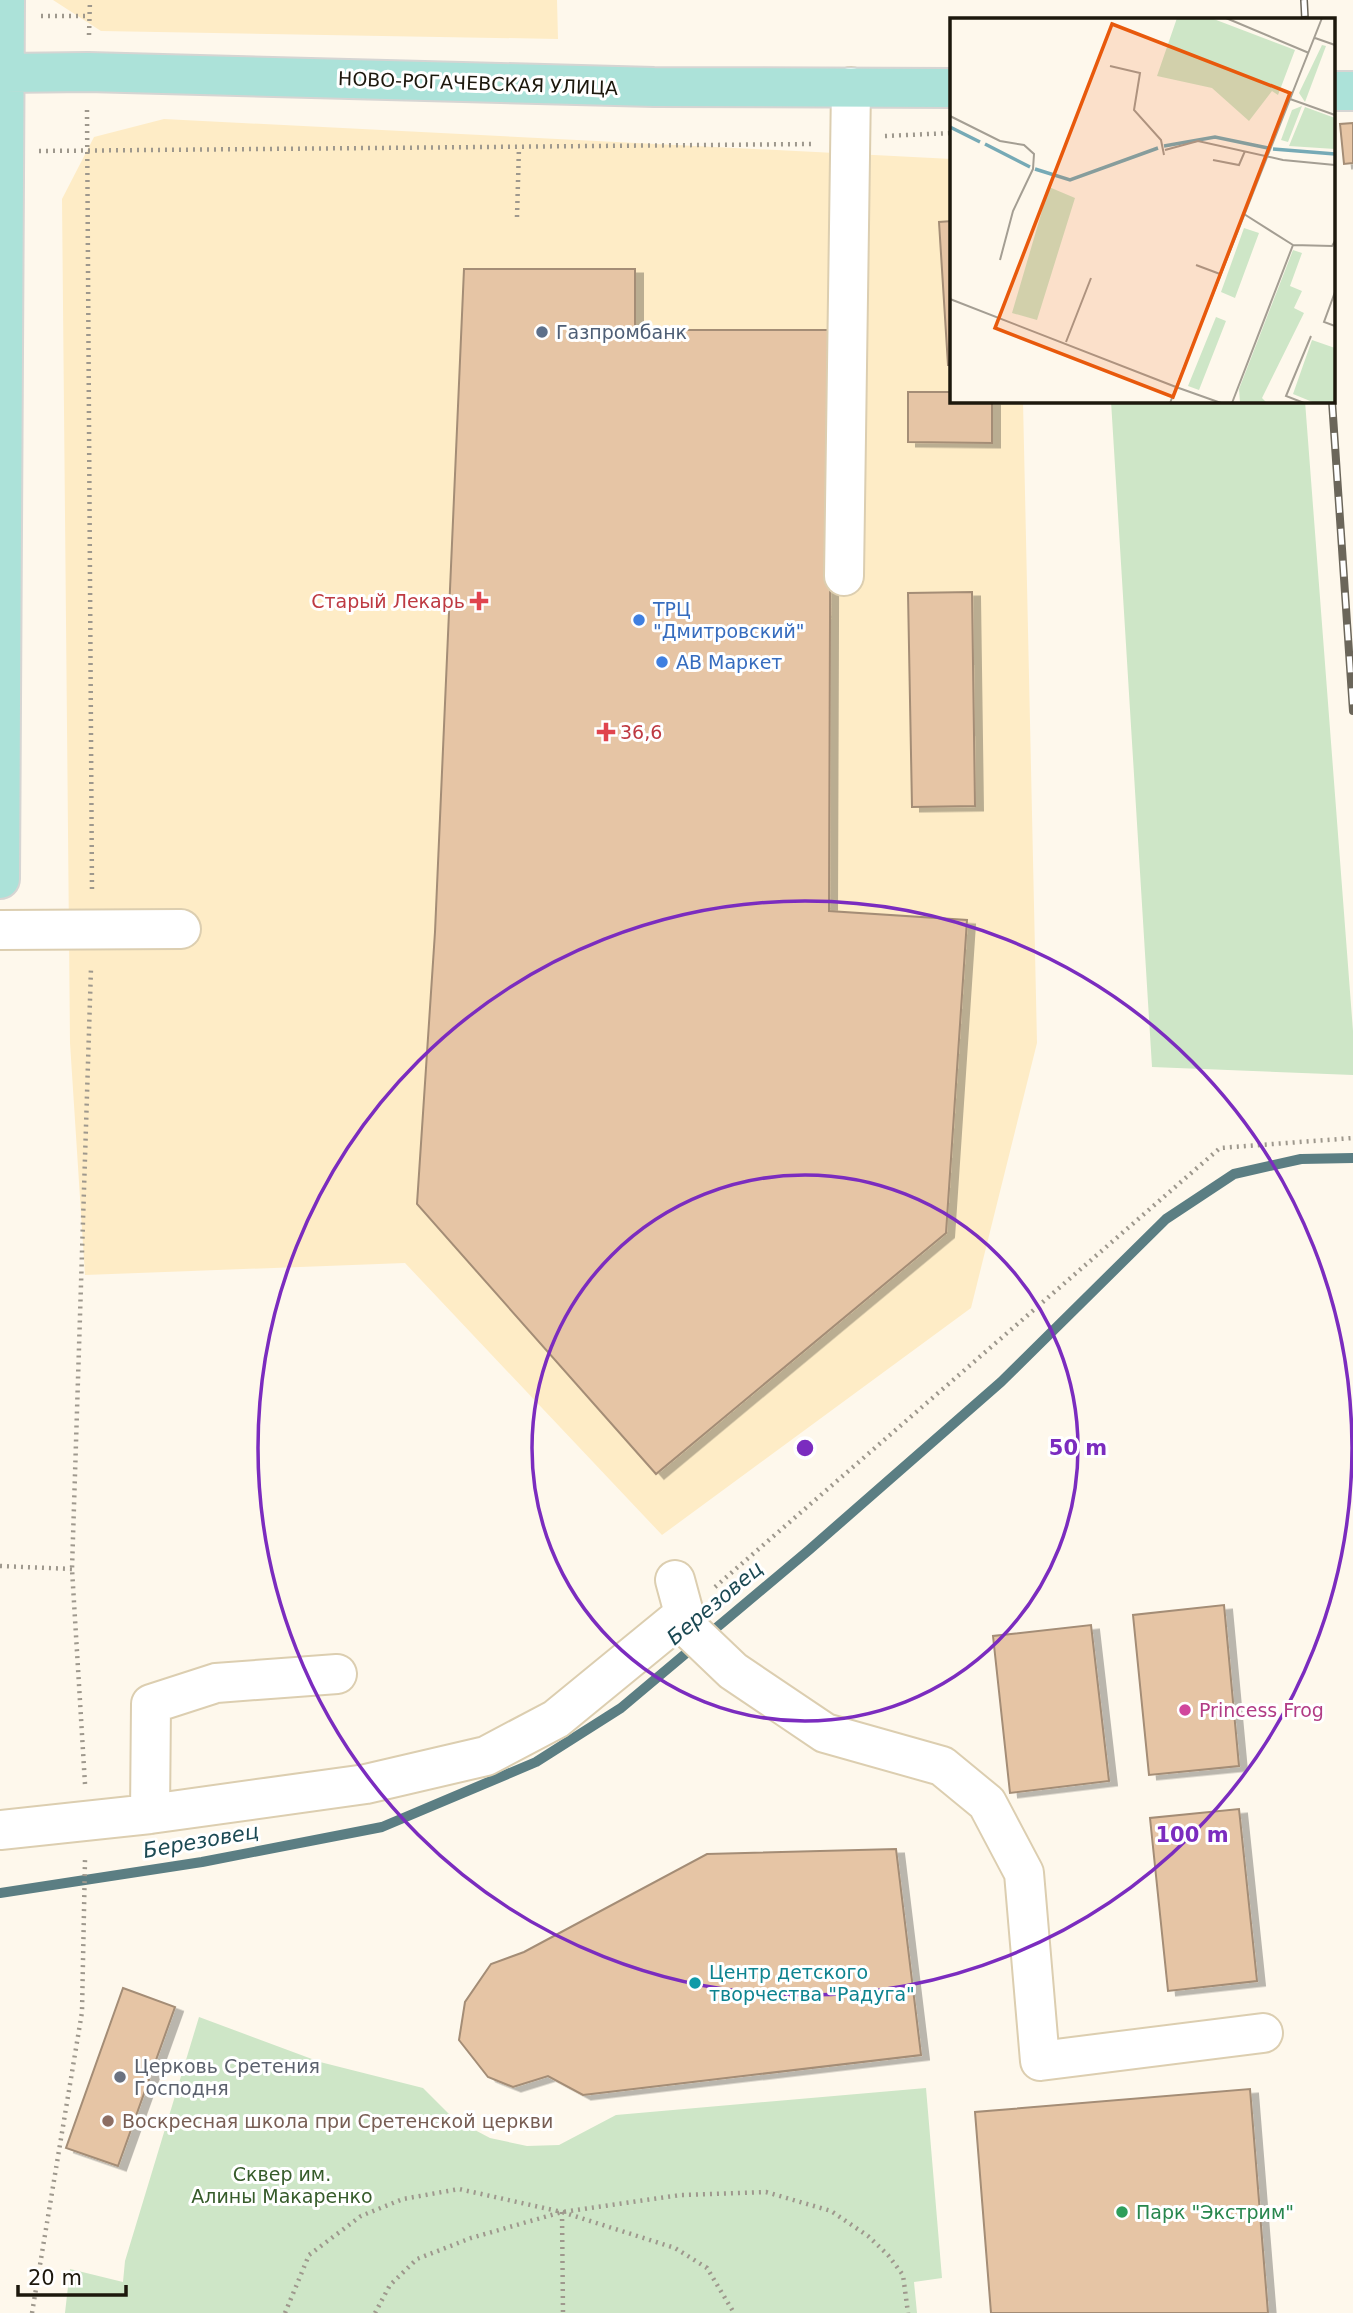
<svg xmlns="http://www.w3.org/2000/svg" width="1353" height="2313" viewBox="0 0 1353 2313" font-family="'DejaVu Sans',sans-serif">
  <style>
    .built { fill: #feecc6 }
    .green { fill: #cee6c7 }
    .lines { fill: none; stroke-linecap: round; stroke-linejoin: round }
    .stream { stroke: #5b7e83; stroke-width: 10 }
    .building { fill: #e6c5a5; stroke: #a48d76; stroke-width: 2; filter: url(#shadow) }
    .minor-casing { stroke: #dcceb0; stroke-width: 42 }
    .major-casing { stroke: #d6d5d3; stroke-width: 42 }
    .path { stroke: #9e988d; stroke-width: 4.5; stroke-dasharray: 2 5; stroke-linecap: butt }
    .minor { stroke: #fff; stroke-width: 38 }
    .major { stroke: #ace2d9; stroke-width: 38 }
    .rail-casing { stroke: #6b665a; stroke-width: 8 }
    .rail { stroke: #fff; stroke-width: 5; stroke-dasharray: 16; stroke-linecap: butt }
    .ring { fill: none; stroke: #7b2cbf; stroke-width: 3.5 }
    .service-dot { fill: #5c6f8a; stroke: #fff; stroke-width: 2.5 }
    .health-dot { fill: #e0444e; stroke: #fff; stroke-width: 2.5 }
    .shop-dot { fill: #3f7fe0; stroke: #fff; stroke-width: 2.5 }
    .hotel-dot { fill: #d1479c; stroke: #fff; stroke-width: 2.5 }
    .culture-dot { fill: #0f9aa8; stroke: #fff; stroke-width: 2.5 }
    .worship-dot { fill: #6b7280; stroke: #fff; stroke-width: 2.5 }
    .education-dot { fill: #8d6e63; stroke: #fff; stroke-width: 2.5 }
    .leisure-dot { fill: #2e9e5b; stroke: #fff; stroke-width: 2.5 }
    .labels { text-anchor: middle; stroke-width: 6; stroke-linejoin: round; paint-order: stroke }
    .street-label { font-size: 19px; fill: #1d180d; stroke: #fff }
    .service-label { font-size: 19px; fill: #4e5e75; stroke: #fff; text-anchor: start }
    .health-label { font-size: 19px; fill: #be3a42; stroke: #fff; text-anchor: end }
    .shop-label { font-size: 19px; fill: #366cbe; stroke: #fff; text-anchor: start }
    .hotel-label { font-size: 19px; fill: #b23c85; stroke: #fff; text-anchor: start }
    .culture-label { font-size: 19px; fill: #0d838f; stroke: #fff; text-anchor: start }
    .worship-label { font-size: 19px; fill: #5b616d; stroke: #fff; text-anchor: start }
    .education-label { font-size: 19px; fill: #785e54; stroke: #fff; text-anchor: start }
    .park-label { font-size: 19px; fill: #365b2a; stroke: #fff }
    .leisure-label { font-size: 19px; fill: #27864d; stroke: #fff; text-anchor: start }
    .water-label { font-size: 21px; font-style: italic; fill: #1b4953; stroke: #fff }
    .inset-river { fill: none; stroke: #76aab6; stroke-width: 3.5 }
    .inset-road { fill: none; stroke: #a49e93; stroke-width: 2 }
    .view { fill: #e8590c; fill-opacity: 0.15; stroke: #e8590c; stroke-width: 3.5 }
    .inset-edge { fill: none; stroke: #1d180d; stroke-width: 3.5 }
    .centre { fill: #7b2cbf; stroke: #fff; stroke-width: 3.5 }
    .ring-label { font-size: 21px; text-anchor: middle; font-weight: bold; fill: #7b2cbf; stroke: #fff; stroke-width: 6; stroke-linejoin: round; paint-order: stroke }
  </style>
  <defs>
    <filter id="shadow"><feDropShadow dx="8" dy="4.5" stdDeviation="0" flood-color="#0004"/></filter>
  </defs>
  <rect width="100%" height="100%" fill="#fef8ec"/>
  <path class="built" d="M53,0H557L558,39L101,31Z
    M164,119L952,159V401H1023L1037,1043L971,1308L662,1535L405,1263L85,1275L70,1043L62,199L94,137Z"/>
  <path class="green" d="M1111,401H1305L1353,1031V1075L1152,1067Z
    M199,2017L320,2062L423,2088L454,2119L490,2138L527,2146L559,2145L616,2115L926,2088L942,2278L914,2282L917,2313H65L70,2269L123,2282L125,2261Z"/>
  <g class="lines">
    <path class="stream" d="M0,1893L202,1862L382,1827L536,1762L621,1708L809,1550L1001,1382L1166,1219L1234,1174L1301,1159L1353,1158"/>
  </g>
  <path class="building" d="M1353,123V163L1344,164L1340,124Z
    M952,221V365H948L939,222Z
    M464,269H635V330H831L829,911L967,920L946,1233L656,1474L417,1204L435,932Z
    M908,392H952V401H992V443L908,442Z
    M972,592L975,806L912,807L908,593Z
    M1224,1605L1239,1766L1149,1775L1133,1615Z
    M1091,1625L1109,1781L1010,1793L993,1636Z
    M1239,1809L1257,1981L1168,1991L1150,1818Z
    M896,1849L921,2055L583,2095L548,2076L513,2087L488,2077L459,2040L465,2002L491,1964L524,1952L707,1854Z
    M123,1988L175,2007L118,2166L66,2148Z
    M1250,2089L1268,2313H991L975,2112Z"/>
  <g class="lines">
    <defs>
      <path id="minor" d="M844,576L851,87
        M0,930L181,929
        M675,1580L688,1628L733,1671L825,1733L942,1766L987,1803L1024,1873L1040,2061L1263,2033
        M150,1814L151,1704L216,1683L337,1674
        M0,1830L150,1814L366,1784L486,1756L556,1719L683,1615"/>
      <path id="major" d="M3,73L88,72L654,87L952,88
        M1334,91H1353
        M0,879L5,0"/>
    </defs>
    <use href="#minor" class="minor-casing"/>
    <use href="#major" class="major-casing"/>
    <path class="path" d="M41,16H89
      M89,35L90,0
      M87,110L92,892
      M885,136L952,133
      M39,151L815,144
      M517,217L519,147
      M0,1566L72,1569
      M715,1587L1220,1148L1353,1138
      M85,1784L72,1569L91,968
      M562,2212L563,2313
      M32,2313L82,2012L85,1860
      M285,2313L309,2255L361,2216L403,2199L459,2189L562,2212L675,2248L707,2268L734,2313
      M375,2313L390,2285L417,2259L471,2238L562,2212L681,2195L766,2192L831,2211L868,2236L888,2255L903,2275L908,2313"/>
    <use href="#minor" class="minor"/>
    <use href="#major" class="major"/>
    <defs>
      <path id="rail" d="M1304,0L1305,19
        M1332,401L1353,711"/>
    </defs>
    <use href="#rail" class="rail-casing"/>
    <use href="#rail" class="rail"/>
  </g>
  <g class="ring">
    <circle cx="805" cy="1448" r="273"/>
    <circle cx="805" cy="1448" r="547"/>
  </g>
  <circle class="service-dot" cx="542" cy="332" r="7"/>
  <g class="health-dot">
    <path d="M475.5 590.5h7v7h7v7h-7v7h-7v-7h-7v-7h7z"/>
    <path d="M602.5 721.5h7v7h7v7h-7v7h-7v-7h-7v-7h7z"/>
  </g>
  <g class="shop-dot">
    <circle cx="639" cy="620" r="7"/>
    <circle cx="662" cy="662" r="7"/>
  </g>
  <circle class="hotel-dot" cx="1185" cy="1710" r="7"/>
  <circle class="culture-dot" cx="695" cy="1983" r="7"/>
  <circle class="worship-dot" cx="120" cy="2077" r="7"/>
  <circle class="education-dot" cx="108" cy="2121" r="7"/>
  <circle class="leisure-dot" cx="1122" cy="2212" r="7"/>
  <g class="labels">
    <g class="street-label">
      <text transform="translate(478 83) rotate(2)" y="7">НОВО-РОГАЧЕВСКАЯ УЛИЦА</text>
    </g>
    <g class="service-label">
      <text x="556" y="339">Газпромбанк</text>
    </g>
    <g class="health-label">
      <text x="465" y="608">Старый Лекарь</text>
      <text x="620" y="739" text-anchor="start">36,6</text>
    </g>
    <g class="shop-label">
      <text x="653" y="616">ТРЦ<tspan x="653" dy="22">"Дмитровский"</tspan></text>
      <text x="676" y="669">АВ Маркет</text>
    </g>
    <g class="hotel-label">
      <text x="1199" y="1717">Princess Frog</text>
    </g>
    <g class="culture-label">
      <text x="709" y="1979">Центр детского<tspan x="709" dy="22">творчества "Радуга"</tspan></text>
    </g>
    <g class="worship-label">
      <text x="134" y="2073">Церковь Сретения<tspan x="134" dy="22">Господня</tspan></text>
    </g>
    <g class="education-label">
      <text x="122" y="2128">Воскресная школа при Сретенской церкви</text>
    </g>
    <g class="park-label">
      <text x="282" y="2181">Сквер им.<tspan x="282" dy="22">Алины Макаренко</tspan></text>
    </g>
    <g class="leisure-label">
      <text x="1136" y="2219">Парк "Экстрим"</text>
    </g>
    <g class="water-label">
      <text transform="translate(715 1603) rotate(-40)" y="7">Березовец</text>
      <text transform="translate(201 1841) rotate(-10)" y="7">Березовец</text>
    </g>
  </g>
  <g transform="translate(950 18)">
    <rect width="385" height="385" fill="#fef8ec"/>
    <path d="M227,0H261L345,32L328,77L322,73L299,103L262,70L207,58ZM372,27L376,28L355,84L349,75ZM352,88L338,124L331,122L342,92ZM355,89L385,100V131L339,128ZM99,169L125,180L87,302L62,295ZM294,210L309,215L285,280L271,274ZM343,232L352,235L340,268L352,273L344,290L354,295L312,380L317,385H290L289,371ZM266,299L276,303L249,372L238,368ZM362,322L385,330V385H365L343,376Z" fill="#cee6c7"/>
    <path class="inset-river" d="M0,109L30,124M35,126L80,149M214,128L265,119L318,130M323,131L385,136M85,151L120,162L208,130"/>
    <path class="inset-road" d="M276,0L359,35M365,20L385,27M160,48L190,55L184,92L211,122L214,137M340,81L385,97M0,98L50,123L74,127L84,136L83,151L63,193L50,242M215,132L248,123L333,142L385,147M263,142L289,147L295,133M294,196L343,227M246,247L270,256M385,274L374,304L385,308M0,281L226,369M116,324L141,260M226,369L271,385M220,385L372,0M282,385L343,227L382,228L385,223M354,385L336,378L361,318"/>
    <path class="view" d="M162,6L340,75L223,379L45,310Z"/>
    <rect width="385" height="385" class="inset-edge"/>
  </g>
  <circle cx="805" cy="1448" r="10" class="centre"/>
  <g class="ring-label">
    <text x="1078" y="1455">50 m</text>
    <text x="1192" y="1842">100 m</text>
  </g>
  <path d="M18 2285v10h108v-10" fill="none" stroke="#1d180d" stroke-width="3.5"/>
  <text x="28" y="2285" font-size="21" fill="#1d180d" stroke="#ffffff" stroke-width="5" paint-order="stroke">20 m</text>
</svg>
